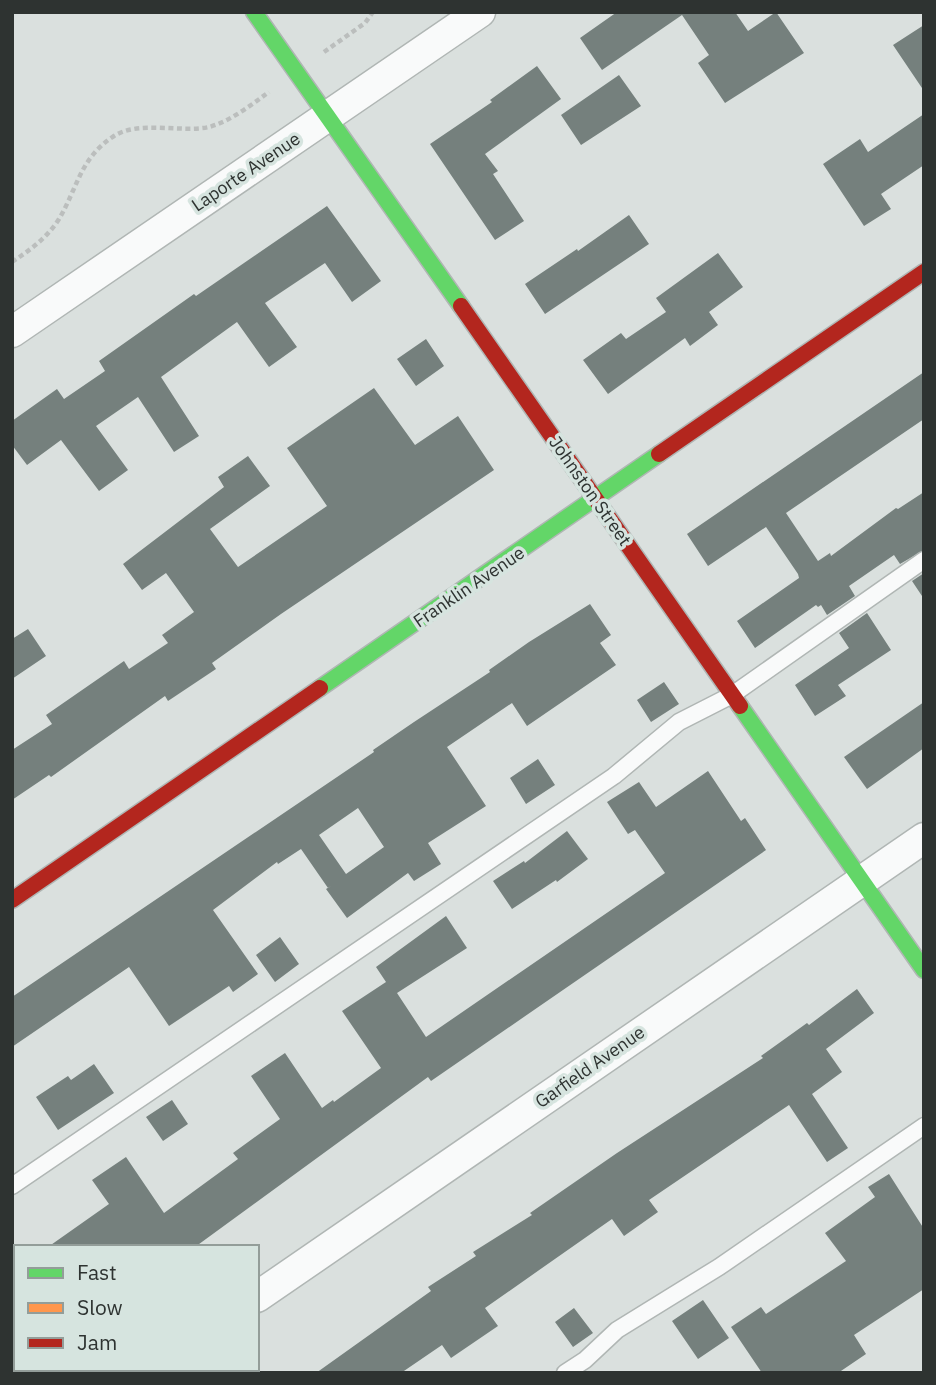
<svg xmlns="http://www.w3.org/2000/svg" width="936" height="1385" viewBox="0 0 936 1385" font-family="'IBM Plex Sans',sans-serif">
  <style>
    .building { fill: #75807d; fill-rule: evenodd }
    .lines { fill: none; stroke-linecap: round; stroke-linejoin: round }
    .lane-casing { stroke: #b0b6b4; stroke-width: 19 }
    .street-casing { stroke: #b0b6b4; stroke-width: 33 }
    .fast-casing { stroke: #b0b6b4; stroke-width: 19 }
    .slow-casing { stroke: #b0b6b4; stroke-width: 19 }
    .jam-casing { stroke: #b0b6b4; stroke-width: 19 }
    .path { stroke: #bbbebd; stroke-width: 4.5; stroke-dasharray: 5 3.5; stroke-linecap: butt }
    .lane { stroke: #f9fafa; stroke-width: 16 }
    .street { stroke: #f9fafa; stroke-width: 30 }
    .fast { stroke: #63d668; stroke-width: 16 }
    .slow { stroke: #ff974d; stroke-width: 16 }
    .jam { stroke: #b3261e; stroke-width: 16 }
    .labels { text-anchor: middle; stroke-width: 7; stroke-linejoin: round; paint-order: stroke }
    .street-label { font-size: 18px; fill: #2e3331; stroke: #d6e4df }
  </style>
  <rect width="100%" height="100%" fill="#dae0de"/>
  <path class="building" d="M617,12H735L748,31L776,12L804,53L725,103L698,63L709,55L682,15L602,70L580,38Z
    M924,25V91L893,45Z
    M537,66L561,99L485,154L498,171L493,174L524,221L495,240L430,144L492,102L490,100Z
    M619,75L641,106L581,145L561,115Z
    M924,114V165L881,194L891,209L864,226L823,164L860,139L868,152Z
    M327,206L381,281L352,302L325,263L265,303L297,347L269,367L237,322L161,377L199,436L174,452L138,397L96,426L128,470L99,491L61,440L27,465L12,445V421L57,389L64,399L105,371L99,361L194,294L196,296Z
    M629,215L649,244L545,314L525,284L577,249L578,251Z
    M718,253L743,287L709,312L718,325L690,346L685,338L608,394L583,360L621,333L626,339L666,312L656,298Z
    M426,339L444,366L416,386L397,359Z
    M924,372V419L786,513L818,561L830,553L831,556L896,508L898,509L924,492V550L900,564L894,555L849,586L855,596L827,615L821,605L818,607L816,605L755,648L737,621L799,578L798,574L766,527L708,566L687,534Z
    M374,388L415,445L458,416L494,470L281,614L212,663L216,669L168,701L165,696L51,777L49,775L12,800V750L52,724L46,715L124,661L129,669L168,643L162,635L194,612L166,573L142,590L123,564L224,487L218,477L248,456L270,486L210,529L238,567L327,506L287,448Z
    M924,573V599L912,581Z
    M590,604L611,635L600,643L616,665L527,726L512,703L447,747L486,806L428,843L441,864L414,881L408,873L347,918L326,889L331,886L328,888L301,849L278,864L277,862L213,910L258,974L233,992L229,986L169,1026L129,967L12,1047V997L374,752L373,750L414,722L490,672L489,670L529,642ZM358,808L384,847L346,874L319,835Z
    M867,613L891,650L838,685L846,696L815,716L795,685L849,648L839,633Z
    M28,629L46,656L12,679V639Z
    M664,682L679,704L651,722L637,700Z
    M924,702V748L867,789L844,757Z
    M538,759L555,785L526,804L510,778Z
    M708,771L741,821L745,818L766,850L431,1081L428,1077L195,1247H48L109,1204L92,1180L126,1157L164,1213L238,1159L233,1153L280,1119L251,1076L285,1053L322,1108L333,1100L334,1102L381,1068L342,1011L386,982L376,967L446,916L467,948L397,993L426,1037L665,873L635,830L628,834L607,802L639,782L656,807Z
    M567,831L588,859L557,882L556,880L512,909L493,881L524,861L525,863Z
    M280,937L299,964L275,982L256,955Z
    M857,989L874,1013L826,1049L842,1072L812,1094L848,1148L827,1162L789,1105L649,1200L658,1212L624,1236L612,1219L485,1308L498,1326L451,1358L442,1345L401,1373H316L431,1291L428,1287L476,1256L473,1252L532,1215L530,1213L617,1153L763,1058L761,1056L807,1023L809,1025Z
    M94,1064L114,1093L58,1130L36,1097L68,1076L71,1080Z
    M172,1100L188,1124L163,1141L146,1117Z
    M889,1174L924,1229V1289L854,1335L866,1354L838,1373H762L731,1327L761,1307L766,1314L846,1261L825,1233L875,1197L868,1187Z
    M703,1300L729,1338L698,1359L672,1321Z
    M574,1308L593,1333L573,1347L555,1322Z"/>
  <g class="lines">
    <defs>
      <path id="lane" d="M12,1186L614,776L679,722L732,695L924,560
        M565,1373L585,1360L617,1330L719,1267L924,1126"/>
      <path id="street" d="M12,332L480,12
        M257,1297L924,838
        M147,1373L152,1369"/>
      <path id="fast" d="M254,12L461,306
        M320,688L659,454
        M740,706L924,970
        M51,1369L54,1373"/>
      <path id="slow" d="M12,1314L16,1319"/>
      <path id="jam" d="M461,306L740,706
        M659,454L924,272
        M12,900L320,688"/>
    </defs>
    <use href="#lane" class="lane-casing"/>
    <use href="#street" class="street-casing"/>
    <use href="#fast" class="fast-casing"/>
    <use href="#slow" class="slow-casing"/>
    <use href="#jam" class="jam-casing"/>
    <path class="path" d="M324,52L365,23L373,12
      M12,262C30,250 47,238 59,219C78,187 80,158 114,136C139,120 181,133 209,127C231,121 251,105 269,92"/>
    <use href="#lane" class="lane"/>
    <use href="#street" class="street"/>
    <use href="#fast" class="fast"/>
    <use href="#slow" class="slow"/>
    <use href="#jam" class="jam"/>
  </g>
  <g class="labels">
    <g class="street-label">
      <text transform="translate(246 172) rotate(-34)" y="6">Laporte Avenue</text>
      <text transform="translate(590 491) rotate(55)" y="6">Johnston Street</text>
      <text transform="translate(469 587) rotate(-34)" y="6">Franklin Avenue</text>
      <text transform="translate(590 1067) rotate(-35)" y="6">Garfield Avenue</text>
    </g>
  </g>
  <rect width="936" height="1385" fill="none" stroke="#2e3331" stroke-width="28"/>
  <rect x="14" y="1245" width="245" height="126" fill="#d6e4df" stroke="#939d99" stroke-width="2"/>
  <rect x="28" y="1268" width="35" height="10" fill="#63d668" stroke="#939d99" stroke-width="2"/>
  <text x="77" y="1280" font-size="21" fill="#2e3331">Fast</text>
  <rect x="28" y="1303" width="35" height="10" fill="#ff974d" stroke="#939d99" stroke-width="2"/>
  <text x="77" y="1315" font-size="21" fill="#2e3331">Slow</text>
  <rect x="28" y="1338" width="35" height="10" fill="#b3261e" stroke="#939d99" stroke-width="2"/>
  <text x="77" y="1350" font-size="21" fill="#2e3331">Jam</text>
</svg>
